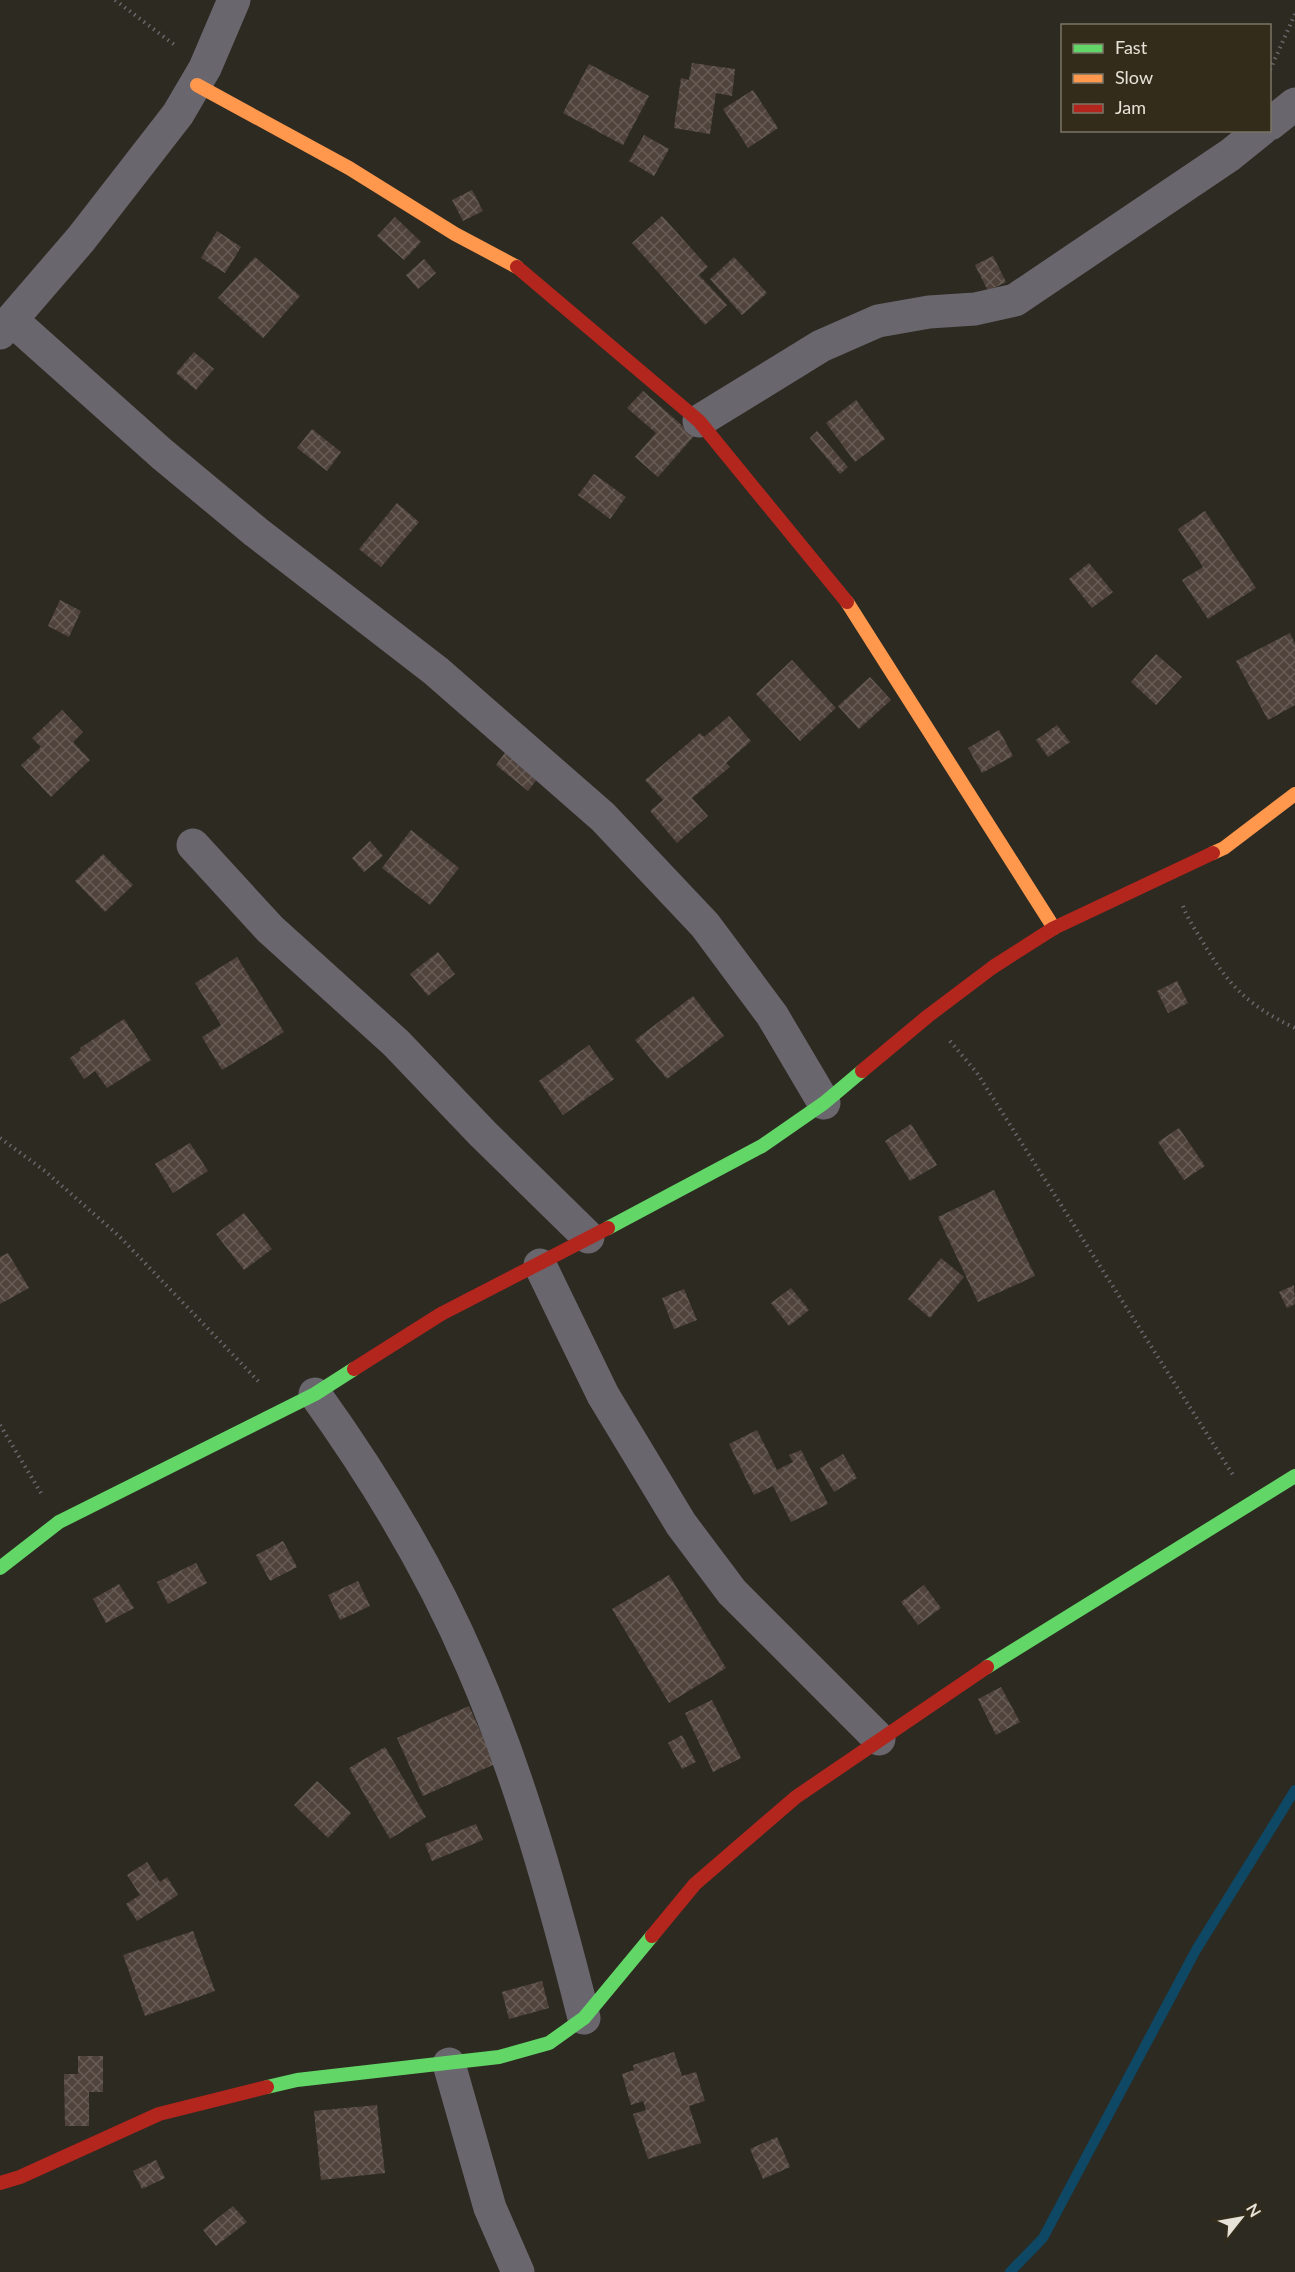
<svg xmlns="http://www.w3.org/2000/svg" width="1295" height="2272" viewBox="0 0 1295 2272" font-family="Lato,sans-serif">
  <style>
    .lines { fill: none; stroke-linecap: round; stroke-linejoin: round }
    .stream { stroke: #0e4865; stroke-width: 10 }
    .building { fill: url(#building-cross-hatch) }
    .path { stroke: #6a666b; stroke-width: 4; stroke-dasharray: 1.5 4.5; stroke-linecap: butt }
    .street { stroke: #69666e; stroke-width: 33 }
    .fast { stroke: #63d668; stroke-width: 14 }
    .slow { stroke: #ff974d; stroke-width: 14 }
    .jam { stroke: #b3261e; stroke-width: 14 }
  </style>
  <defs>
    <pattern id="building-cross-hatch" width="8" height="8" patternUnits="userSpaceOnUse" patternTransform="scale(1.5)"><rect width="8" height="8" fill="#4f433b"/><path d="M0 0l8 8M0 8l8-8" fill="none" stroke="#685e57"/></pattern>
  </defs>
  <rect width="100%" height="100%" fill="#2d2a21"/>
  <g class="lines">
    <path class="stream" d="M1010,2272L1043,2238L1196,1950L1295,1790"/>
  </g>
  <path class="building" d="M692,63L735,69L732,96L716,93L710,134L674,128L681,78L689,80Z
    M589,64L649,96L623,145L563,113Z
    M753,90L778,128L748,148L723,109Z
    M644,135L669,149L654,176L629,161Z
    M472,190L483,211L463,221L452,200Z
    M662,216L708,267L699,275L727,305L705,325L632,243Z
    M395,217L421,242L404,260L377,236Z
    M217,231L241,247L225,273L201,258Z
    M993,256L1006,282L988,291L975,265Z
    M255,257L300,296L263,338L218,298Z
    M734,257L767,293L742,315L710,279Z
    M424,259L436,273L418,289L406,275Z
    M194,352L214,369L196,390L176,373Z
    M643,391L694,436L658,477L635,457L656,433L627,408Z
    M856,400L885,439L855,462L826,423Z
    M312,429L341,452L327,471L297,448Z
    M817,431L848,467L840,474L810,438Z
    M594,474L626,497L610,519L578,495Z
    M397,503L419,522L381,567L359,549Z
    M1205,511L1256,588L1208,619L1182,580L1203,567L1178,529Z
    M1089,563L1113,592L1092,608L1069,579Z
    M60,600L81,611L69,637L48,626Z
    M1290,633L1295,644V705L1268,720L1236,661Z
    M1156,654L1182,677L1156,705L1131,682Z
    M792,660L836,708L800,741L756,694Z
    M870,677L891,700L859,729L838,706Z
    M62,710L83,732L73,742L90,760L51,797L21,765L41,747L32,738Z
    M729,716L751,741L726,763L730,767L692,798L708,816L677,843L650,811L663,800L645,780L700,733L704,737Z
    M1057,725L1070,742L1048,757L1036,740Z
    M999,730L1013,756L982,773L968,748Z
    M512,743L545,769L528,791L496,765Z
    M411,830L459,868L430,905L382,868Z
    M370,841L383,856L364,872L352,858Z
    M103,854L133,885L105,912L75,881Z
    M438,952L455,974L428,996L410,974Z
    M237,957L284,1032L222,1070L202,1037L221,1025L195,983Z
    M1177,981L1188,1003L1168,1013L1157,991Z
    M693,996L724,1036L667,1079L635,1040Z
    M124,1019L151,1060L107,1088L95,1071L84,1079L70,1058L81,1050L80,1048Z
    M589,1045L614,1079L563,1115L539,1081Z
    M911,1124L937,1165L910,1181L885,1141Z
    M1179,1128L1205,1166L1184,1180L1158,1142Z
    M190,1143L208,1171L173,1193L155,1164Z
    M994,1190L1035,1276L978,1302L938,1217Z
    M244,1213L272,1249L244,1270L216,1234Z
    M8,1253L29,1288L0,1304V1257Z
    M941,1258L964,1277L930,1318L908,1299Z
    M1294,1285L1295,1304L1287,1308L1279,1292Z
    M791,1288L809,1310L789,1326L771,1303Z
    M684,1289L697,1320L674,1329L662,1298Z
    M757,1430L777,1470L793,1462L789,1455L801,1450L828,1504L791,1522L773,1486L754,1495L729,1444Z
    M843,1454L857,1478L834,1492L820,1468Z
    M283,1541L297,1567L270,1581L256,1555Z
    M196,1563L207,1583L168,1604L157,1582Z
    M669,1575L726,1668L669,1703L612,1609Z
    M358,1581L370,1606L340,1620L328,1595Z
    M119,1584L134,1608L106,1623L93,1599Z
    M924,1585L941,1608L918,1625L901,1602Z
    M1001,1687L1020,1722L996,1735L978,1699Z
    M712,1700L741,1758L713,1772L685,1713Z
    M469,1706L495,1764L423,1796L397,1738Z
    M682,1735L696,1762L682,1769L668,1743Z
    M385,1747L426,1817L390,1839L349,1768Z
    M317,1781L351,1813L328,1838L294,1805Z
    M476,1824L483,1840L432,1861L425,1844Z
    M147,1862L160,1882L167,1877L178,1895L137,1921L126,1904L140,1895L127,1875Z
    M193,1931L215,1991L145,2016L123,1955Z
    M542,1981L549,2008L509,2019L502,1992Z
    M674,2052L682,2076L696,2072L705,2101L689,2106L701,2143L648,2159L633,2114L646,2110L643,2101L631,2105L622,2074L634,2070L633,2065Z
    M78,2056H103V2092H89V2126H65L64,2074H78Z
    M377,2105L385,2173L321,2180L314,2111Z
    M777,2137L790,2167L763,2179L750,2149Z
    M156,2160L165,2178L142,2189L133,2171Z
    M233,2206L247,2222L216,2246L203,2230Z"/>
  <g class="lines">
    <path class="path" d="M115,0L176,46
      M1270,70L1295,14
      M1183,906C1187,918 1195,929 1201,939C1227,984 1248,1006 1295,1028
      M950,1041L977,1073L1233,1475
      M0,1138L45,1171L119,1236L261,1384
      M0,1425L41,1493"/>
    <path class="street" d="M1270,124L1295,104
      M13,321L162,454L256,532L436,671L603,817L705,925L772,1015L824,1103
      M0,333L81,239L178,114L205,68L234,0
      M699,421L821,346L878,321L929,312L975,309L1015,300L1230,155L1261,130
      M193,845L270,929L396,1043L483,1134L588,1237
      M540,1265L603,1395L681,1524L732,1592L879,1739
      M315,1394C376,1479 431,1570 472,1666C521,1779 554,1899 584,2018
      M449,2064L490,2208L518,2272"/>
    <path class="fast" d="M608,1228L762,1146L824,1103L862,1071
      M0,1568L59,1522L315,1394L354,1369
      M987,1667L1295,1476
      M267,2087L297,2080L499,2057L549,2043L584,2018L652,1936"/>
    <path class="slow" d="M197,85L349,168L455,234L517,267
      M847,602L1054,928
      M1213,853L1224,848L1295,794"/>
    <path class="jam" d="M517,267L699,421L847,602
      M862,1071L928,1016L993,967L1054,928L1213,853
      M354,1369L441,1314L608,1228
      M652,1936L695,1884L796,1797L987,1667
      M0,2183L20,2177L159,2114L267,2087"/>
  </g>
  <rect x="1061" y="24" width="210" height="108" fill="#332c1b" stroke="#7b7566" stroke-width="1.5"/>
  <rect x="1073" y="44" width="30" height="9" fill="#63d668" stroke="#7b7566" stroke-width="1.5"/>
  <text x="1115" y="54" font-size="18" fill="#e6e2d7">Fast</text>
  <rect x="1073" y="74" width="30" height="9" fill="#ff974d" stroke="#7b7566" stroke-width="1.5"/>
  <text x="1115" y="84" font-size="18" fill="#e6e2d7">Slow</text>
  <rect x="1073" y="104" width="30" height="9" fill="#b3261e" stroke="#7b7566" stroke-width="1.5"/>
  <text x="1115" y="114" font-size="18" fill="#e6e2d7">Jam</text>
  <g transform="translate(1241 2218) rotate(59)" stroke="#332c1b" stroke-width="4.5" paint-order="stroke">
  <path d="M0-4.5L10 22L0 15L-10 22Z" fill="#e6e2d7"/>
  <text y="-9" font-size="16" font-weight="bold" text-anchor="middle" fill="#e6e2d7">N</text>
  </g>
</svg>
